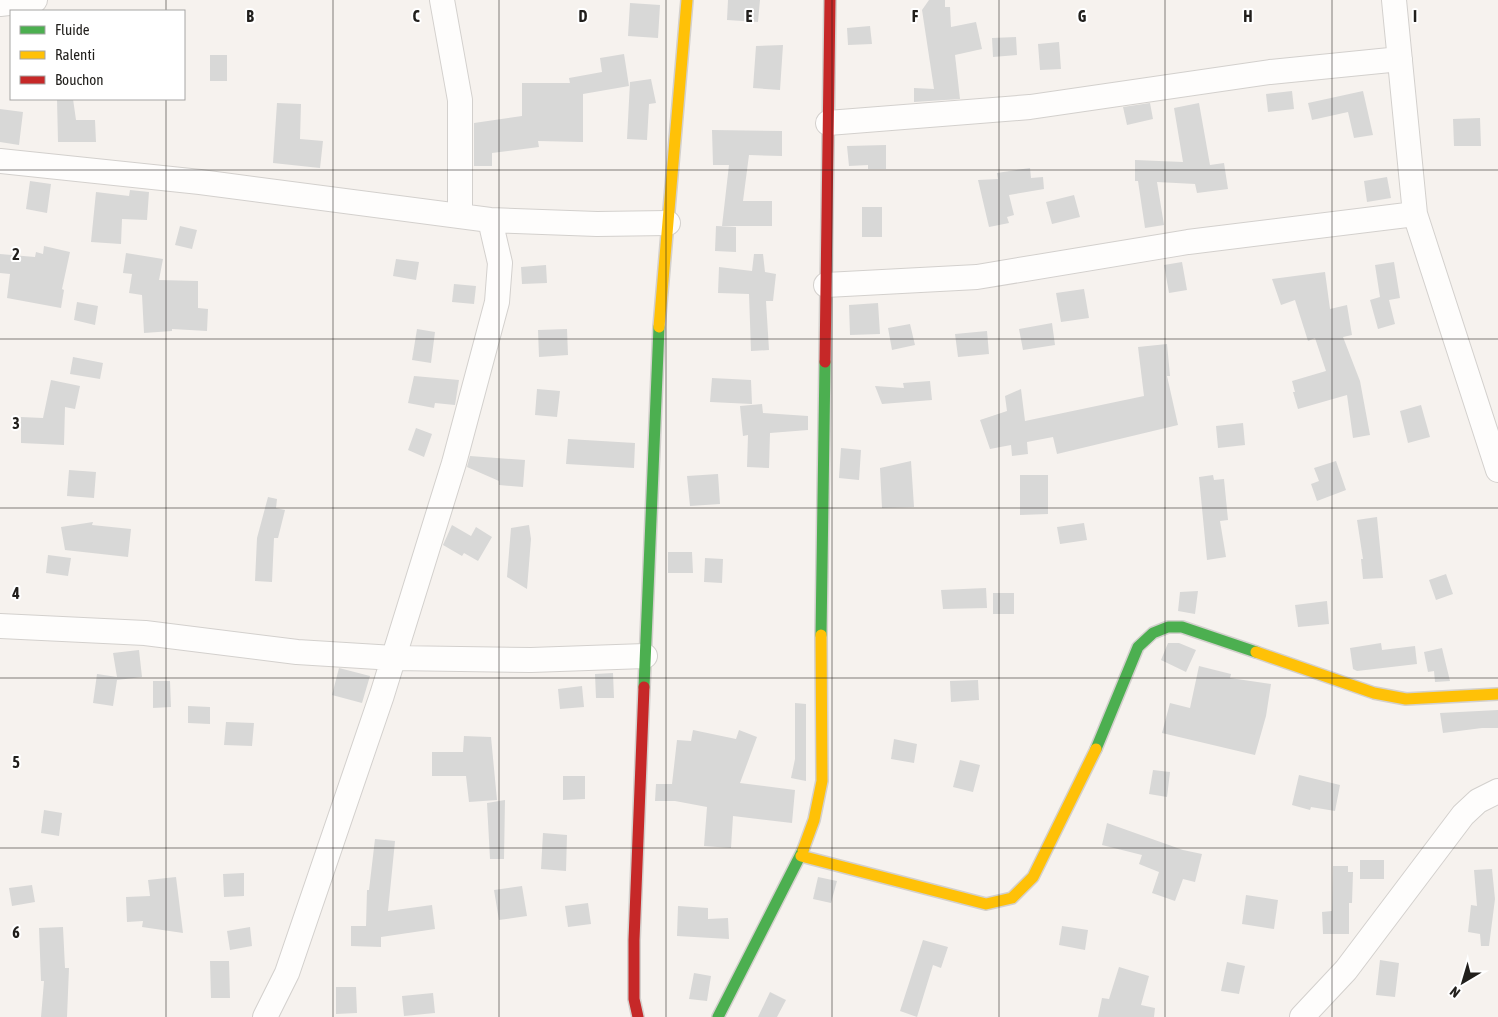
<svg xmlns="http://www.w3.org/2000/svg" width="1498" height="1017" viewBox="0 0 1498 1017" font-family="'Asap Condensed',sans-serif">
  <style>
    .building { fill: #d8d8d7 }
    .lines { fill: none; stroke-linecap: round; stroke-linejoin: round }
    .street-casing { stroke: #d3d0cd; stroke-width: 26 }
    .fast-casing { stroke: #d3d0cd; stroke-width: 14 }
    .slow-casing { stroke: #d3d0cd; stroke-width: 14 }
    .jam-casing { stroke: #d3d0cd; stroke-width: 14 }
    .street { stroke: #fefdfc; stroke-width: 24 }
    .fast { stroke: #4caf50; stroke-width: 11 }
    .slow { stroke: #ffc107; stroke-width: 11 }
    .jam { stroke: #c62828; stroke-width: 11 }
    .grid { fill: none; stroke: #211f1c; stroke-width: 1; stroke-opacity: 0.55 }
    .grid-label { font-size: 16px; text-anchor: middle; font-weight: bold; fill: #211f1c; stroke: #fff; stroke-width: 4; stroke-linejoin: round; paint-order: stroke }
  </style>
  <rect width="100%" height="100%" fill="#f6f2ee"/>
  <path class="building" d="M728,0H760L758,22L727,20Z
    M929,0H945V7H950L951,27L976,22L982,49L955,55L960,99L914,102V88L934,89L922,10Z
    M630,3L660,5L658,38L628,36Z
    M870,26L872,44L848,45L847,28Z
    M1016,37L1017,55L993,57L992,38Z
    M1059,42L1061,69L1040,70L1038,44Z
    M783,45L780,90L753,88L756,46Z
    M624,54L629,86L583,94V142L538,141L539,147L492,153V166H474V123L522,116V83H570L569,78L602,72L600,58Z
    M210,55H227V81H210Z
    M651,79L656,103L649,104L647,140L627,139L630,82Z
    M1292,91L1294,109L1268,112L1266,94Z
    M1363,91L1373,135L1354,138L1348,112L1312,120L1308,103Z
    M57,99H73L76,120H95L96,142H58Z
    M277,103L301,104L300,139L323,141L320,168L273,163Z
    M1150,103L1153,119L1127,125L1123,107Z
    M1199,103L1210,165L1224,163L1228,189L1197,193L1195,184L1157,182L1164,225L1145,228L1138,181H1135V160L1183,162L1174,108Z
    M0,109L23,112L19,145L0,142Z
    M1480,118L1481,146H1454L1453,119Z
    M712,130L782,131V156L749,155L743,201H772V226H722L729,165H713Z
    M886,145V169H868V165L849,166L847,146Z
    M1030,168L1031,178L1043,177L1044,189L1009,195L1014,215L1007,217L1009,223L989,227L978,180L998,179L997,173Z
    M1387,177L1391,198L1367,202L1364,181Z
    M30,181L51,184L47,213L26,209Z
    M130,190L149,192L147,220L122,219L121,244L91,242L96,192L129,196Z
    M1074,195L1080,217L1052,224L1046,202Z
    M862,207H882V237H862Z
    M180,226L197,230L192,249L175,245Z
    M716,226L736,227V252L715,251Z
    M44,246L70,252L62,289L64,290L61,308L7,298L10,274L0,273V254L35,257L36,252L43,254Z
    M126,253L163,259L159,280L198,281V308L208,309L207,331L172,329V331L144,333L142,295L129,293L132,274L123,273Z
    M754,254H763L765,272L776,274L773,301H766L769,350L751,351L749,294L718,293L719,267L752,271Z
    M396,259L419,262L416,280L393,276Z
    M1182,262L1187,290L1169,293L1164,265Z
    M1394,262L1400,298L1389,300L1395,324L1378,329L1370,300L1380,297L1375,265Z
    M546,265L547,283L522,284L521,267Z
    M1325,272L1330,309L1347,305L1352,335L1343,337L1360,381L1370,435L1353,438L1347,395L1298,409L1293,392H1295L1292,381L1326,371L1315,338L1308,341L1295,300L1281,305L1272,279Z
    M454,284L476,286L474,304L452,302Z
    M1084,289L1089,318L1061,322L1056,293Z
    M77,302L98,306L95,325L74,320Z
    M878,303L880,334L850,335L849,305Z
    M1052,323L1055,345L1023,350L1019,329Z
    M910,324L915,345L892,350L888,328Z
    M417,329L435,332L431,363L412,360Z
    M567,329L568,355L539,357L538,330Z
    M987,331L989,354L958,357L955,334Z
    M1167,344L1170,376H1167L1178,425L1057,454L1053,437L1027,442L1028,454L1012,456L1011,445L990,449L980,420L1007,411L1005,396L1021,389L1025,421L1144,396L1138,347Z
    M73,357L103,363L100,379L70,374Z
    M414,376L459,380L455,405L435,403L434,408L408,403Z
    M712,378L751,380L752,404L710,402Z
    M51,380L80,386L75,409L65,407L64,445L21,443V417L43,418Z
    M930,381L932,400L882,404L875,386L904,388L903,383Z
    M537,389L560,391L557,417L535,415Z
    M762,404L763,413L808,416V430L770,433L769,468L747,467L748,435L743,436L740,406Z
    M1421,405L1430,437L1408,443L1400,411Z
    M1243,423L1245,445L1218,448L1216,426Z
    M416,428L432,434L424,457L408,450Z
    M568,439L635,443L634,468L566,464Z
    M841,448L861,450L859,480L839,478Z
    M470,456L525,460L523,487L499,485V481L467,467Z
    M911,461L914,507L882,508L880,468Z
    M1336,461L1346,490L1317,501L1311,484L1319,481L1314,468Z
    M69,470L96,472L94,498L67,496Z
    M718,474L720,504L690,506L687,476Z
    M1020,475H1048V514L1020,515Z
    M1213,475L1214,480L1224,479L1228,520L1220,521L1226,557L1207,560L1199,477Z
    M268,497L277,499L276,508L285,510L278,538H274L272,582L255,581L257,538Z
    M1377,517L1383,578L1363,579L1361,559H1363L1357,520Z
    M93,522L92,525L131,529L128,557L65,550L61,527Z
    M1084,523L1087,540L1060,544L1057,527Z
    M452,525L471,536L476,527L492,537L478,561L464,553L462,556L443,545Z
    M529,525L531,539L527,589L507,577L511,528Z
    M668,552H692L693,573H668Z
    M48,555L71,558L68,576L46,573Z
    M705,558L723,559L722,583L704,582Z
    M1446,574L1453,594L1436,600L1429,580Z
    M986,588L987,608L943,609L941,590Z
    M1198,591L1195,614L1178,611L1180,592Z
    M993,593H1014V614H993Z
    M1327,601L1329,624L1298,627L1295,605Z
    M1168,643H1179L1196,650L1186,672L1161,660Z
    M1381,643L1382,650L1415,646L1417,664L1357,671L1353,669L1350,648Z
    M1442,648L1450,681L1435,682L1434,671L1428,672L1424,652Z
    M139,650L142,677L117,680L113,706L93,703L97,674L117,677L113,653Z
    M1199,666L1231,674L1230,678L1271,684L1266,716L1255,755L1162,733L1170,703L1190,708Z
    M339,668L370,676L362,703L332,695Z
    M613,673L614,698H596L595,674Z
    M978,680L979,700L951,702L950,681Z
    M153,681H170L171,707L153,708Z
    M582,686L584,707L560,709L558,689Z
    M795,703L806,704V781L791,778L795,759Z
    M188,706L210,707V724L188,723Z
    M1498,710V728H1482L1443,733L1440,713Z
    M226,722L254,723L252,746L224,745Z
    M693,730L736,739L739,730L757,737L740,783L795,790L792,823L733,816L731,848L704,846L707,807L675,801H655L656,784H672L677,740L691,741Z
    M464,736L491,737L497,800L469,802L466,776H432V752H463Z
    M894,739L917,744L914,763L891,759Z
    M960,760L980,765L973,792L953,787Z
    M1153,770L1170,772L1167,797L1149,794Z
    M1299,775L1340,785L1335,811L1311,807L1310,810L1292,805Z
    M563,776H585V799L563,800Z
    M505,800L504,859H490L487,803Z
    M44,810L62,813L59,836L41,833Z
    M1107,823L1183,850L1202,854L1195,882L1183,879L1175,901L1152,893L1159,872L1139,864L1142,855L1102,845Z
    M543,833L567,835L566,871L541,869Z
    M375,839L395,841L388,911L432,905L435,929L381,937V947L351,946V926H366L367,890H369Z
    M1360,860H1384V879H1360Z
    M1333,866H1348V872H1353L1352,903H1349V934H1323L1322,912L1332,911Z
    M1492,869L1495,899L1489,946H1481L1480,934L1468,932L1471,905L1477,906L1474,870Z
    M244,873V896L224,897L223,874Z
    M176,877L183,933L142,927L143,921L127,922L126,897L150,896L148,880Z
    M818,877L837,881L831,903L813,899Z
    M32,885L35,902L12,906L9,888Z
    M522,886L527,916L499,920L494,890Z
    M1246,895L1278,900L1274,929L1242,924Z
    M588,903L591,924L568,927L565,906Z
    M678,906L708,908V919L728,918L729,939L677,936Z
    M1062,926L1088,930L1085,950L1059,945Z
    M63,927L65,968H69L67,1017H41L44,981H41L39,928Z
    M250,927L252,946L230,950L227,931Z
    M923,940L948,947L941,968L933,965L917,1017L900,1011Z
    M1380,960L1399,963L1395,997L1376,995Z
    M210,961H229L230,998H211Z
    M1227,962L1245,966L1239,994L1221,991Z
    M1119,967L1149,976L1141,1005L1155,1008L1154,1017H1098L1102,998L1109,999Z
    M694,973L711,976L707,1001L689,999Z
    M336,987H356L357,1013L336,1014Z
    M770,992L786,1000L777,1017H758Z
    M433,993L435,1013L404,1016L402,996Z"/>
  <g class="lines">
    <defs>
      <path id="street" d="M442,0L460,100V216
        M1394,0L1415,214L1498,470
        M0,4L35,0
        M828,123L1030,107L1270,72L1400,59
        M0,161L200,182L490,220L597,224L668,223
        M826,285L977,277L1188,242L1415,214
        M0,626L145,633L297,652L394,658L531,660L645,656
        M265,1017L287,973L382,695L454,463L497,302L500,263L490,220
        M1302,1017L1346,970L1463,815L1478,801L1498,791"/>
      <path id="fast" d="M821,635L825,362
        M644,687L659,327
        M1096,749L1138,647L1153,633L1168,627H1182L1256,652
        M718,1017L803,850"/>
      <path id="slow" d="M659,327L687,0
        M1256,652L1374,693L1406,699L1498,694
        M803,850L814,820L822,781L821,635
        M801,856L986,904L1012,898L1033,877L1096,749"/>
      <path id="jam" d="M825,362L830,0
        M638,1017L634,999V940L644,687"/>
    </defs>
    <use href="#street" class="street-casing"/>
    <use href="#fast" class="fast-casing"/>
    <use href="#slow" class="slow-casing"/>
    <use href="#jam" class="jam-casing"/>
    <use href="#street" class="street"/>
    <use href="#fast" class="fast"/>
    <use href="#slow" class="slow"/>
    <use href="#jam" class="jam"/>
  </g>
  <path class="grid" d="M166,0V11M333,0V1017M499,0V1017M666,0V1017M832,0V1017M999,0V1017M1165,0V1017M1332,0V1017M166,99V1017M0,170H1498M0,339H1498M0,508H1498M0,678H1498M0,848H1498"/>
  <g class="grid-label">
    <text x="250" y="22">B</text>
    <text x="416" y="22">C</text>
    <text x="583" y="22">D</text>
    <text x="749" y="22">E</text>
    <text x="915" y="22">F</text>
    <text x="1082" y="22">G</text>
    <text x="1248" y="22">H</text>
    <text x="1415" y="22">I</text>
    <text x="16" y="260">2</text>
    <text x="16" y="429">3</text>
    <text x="16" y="599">4</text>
    <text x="16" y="768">5</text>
    <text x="16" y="938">6</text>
  </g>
  <rect x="10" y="10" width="175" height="90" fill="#ffffff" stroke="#a6a5a4"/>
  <rect x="20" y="26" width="25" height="8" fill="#4caf50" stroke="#a6a5a4"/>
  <text x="55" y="35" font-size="15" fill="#211f1c">Fluide</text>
  <rect x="20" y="51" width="25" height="8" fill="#ffc107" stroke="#a6a5a4"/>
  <text x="55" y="60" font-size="15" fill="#211f1c">Ralenti</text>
  <rect x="20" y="76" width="25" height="8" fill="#c62828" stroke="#a6a5a4"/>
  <text x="55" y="85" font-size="15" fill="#211f1c">Bouchon</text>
  <g transform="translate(1463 982) rotate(218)" stroke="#ffffff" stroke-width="4" paint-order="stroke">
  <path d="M0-4L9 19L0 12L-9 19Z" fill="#211f1c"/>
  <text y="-8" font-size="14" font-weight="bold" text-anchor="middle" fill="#211f1c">N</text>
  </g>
</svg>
